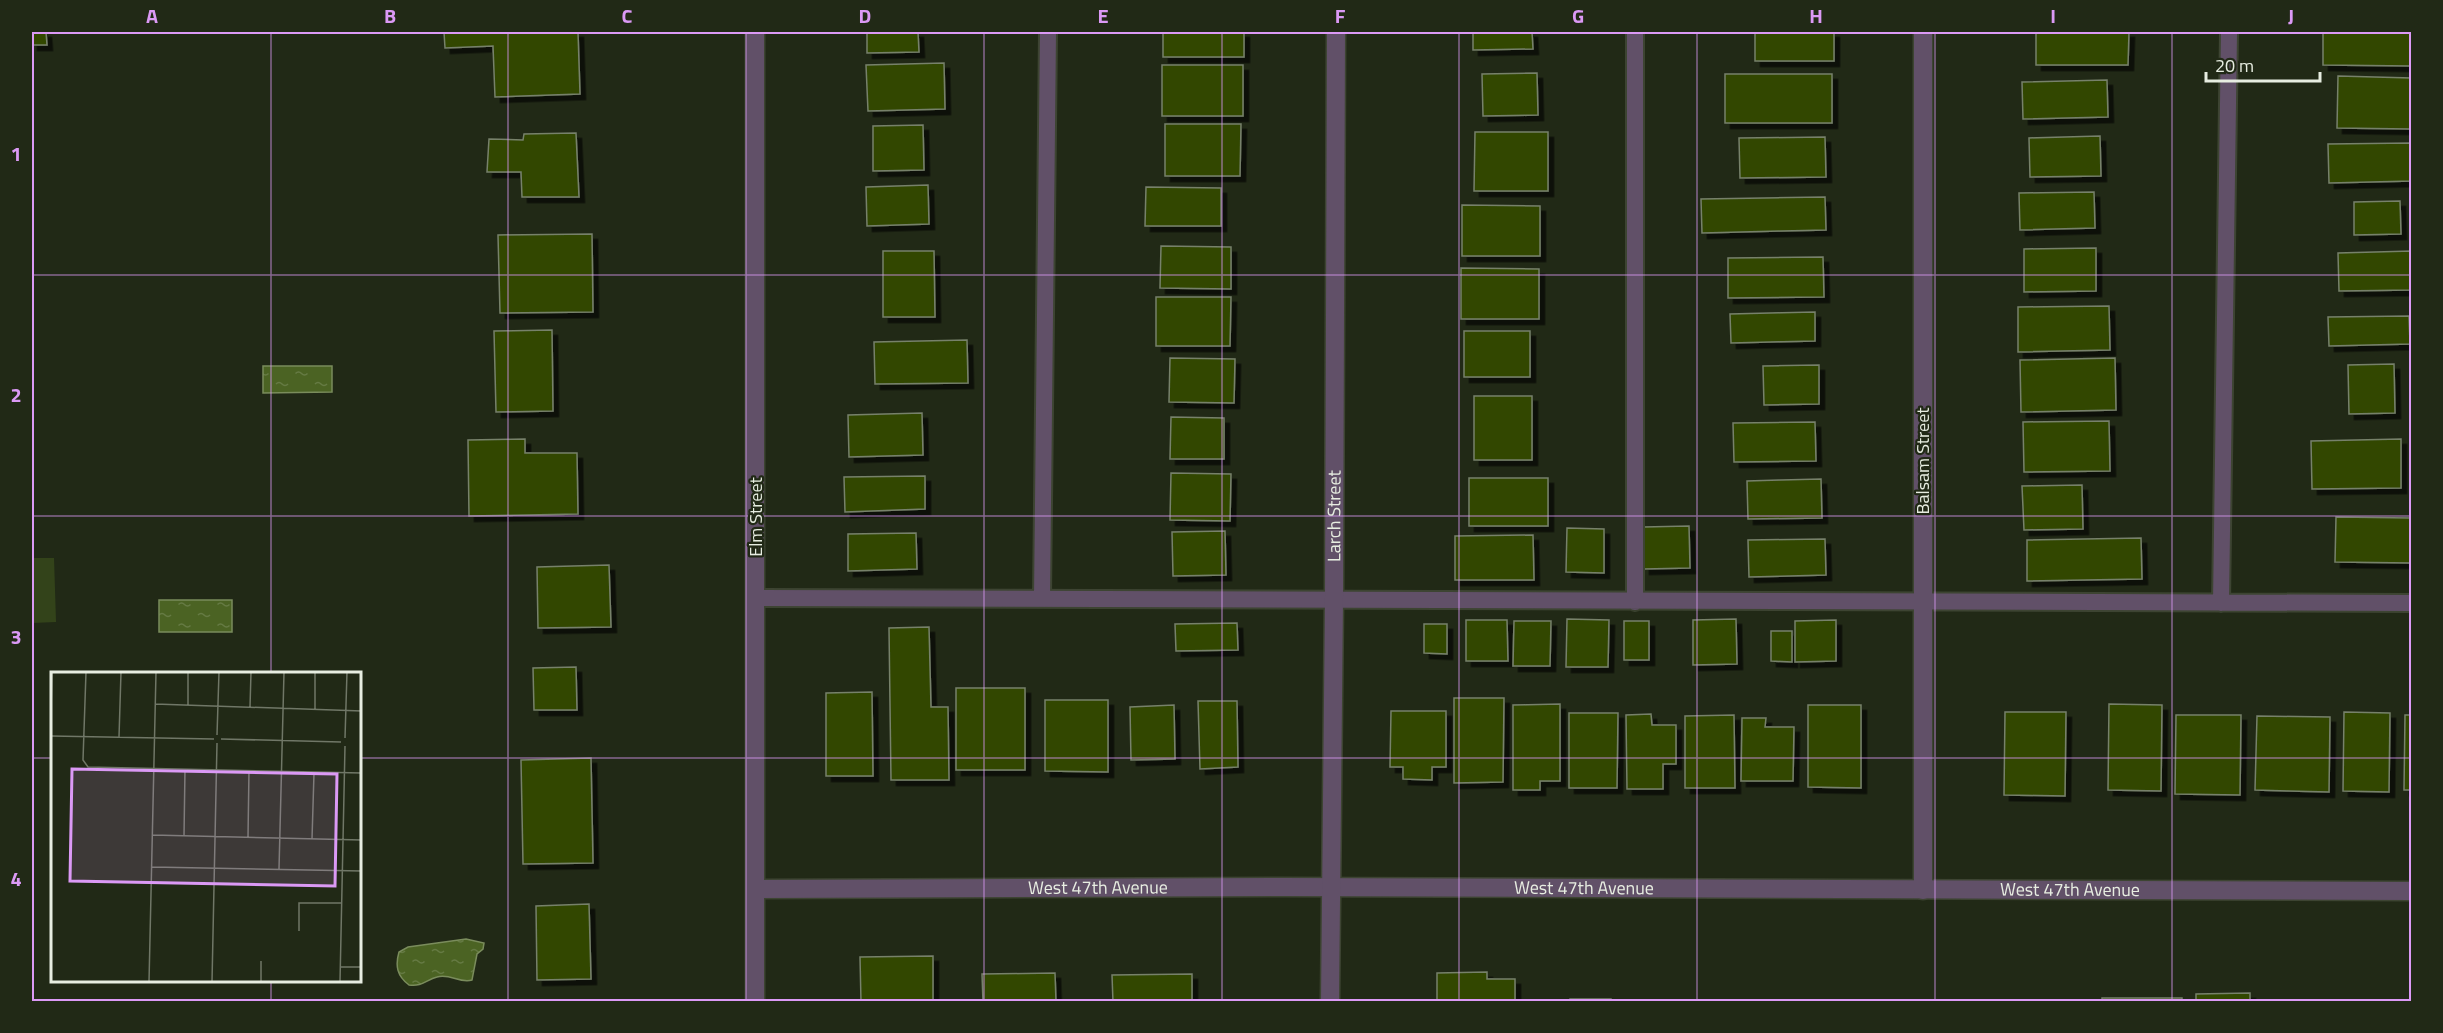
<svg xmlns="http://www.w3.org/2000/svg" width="2443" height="1033" viewBox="0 0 2443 1033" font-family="'Titillium Web',sans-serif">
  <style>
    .garden { fill: #33431a }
    .water { fill: url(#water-ripples); stroke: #7a8c5c; stroke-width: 1.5 }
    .building { fill: #304700; stroke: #77816b; stroke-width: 1.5; filter: url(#shadow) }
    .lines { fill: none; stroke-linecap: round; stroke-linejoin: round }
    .lane-casing { stroke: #3d4432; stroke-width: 20 }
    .street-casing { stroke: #3d4432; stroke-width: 21 }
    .lane { stroke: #615068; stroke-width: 16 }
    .street { stroke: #615068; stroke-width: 18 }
    .grid { fill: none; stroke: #db99f5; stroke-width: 1.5; stroke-opacity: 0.55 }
    .labels { text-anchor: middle; stroke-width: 4.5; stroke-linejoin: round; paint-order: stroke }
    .street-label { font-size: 18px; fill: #e7ede1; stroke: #212916 }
    .inset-road { fill: none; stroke: #707767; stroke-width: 1.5 }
    .view { fill: #db99f5; fill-opacity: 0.15; stroke: #db99f5; stroke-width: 3 }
    .inset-edge { fill: none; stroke: #e7ede1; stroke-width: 3 }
    .neatline { fill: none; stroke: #db99f5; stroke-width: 2 }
    .grid-label { font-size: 20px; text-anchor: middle; font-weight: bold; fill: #db99f5 }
  </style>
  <defs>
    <pattern id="water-ripples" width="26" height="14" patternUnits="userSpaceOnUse" patternTransform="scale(1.5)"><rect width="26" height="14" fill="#4b6323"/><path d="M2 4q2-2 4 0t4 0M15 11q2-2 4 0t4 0" fill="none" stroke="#657a43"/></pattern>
    <filter id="shadow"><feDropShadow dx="5.5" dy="5.5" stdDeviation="0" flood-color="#0009"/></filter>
  </defs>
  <rect width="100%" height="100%" fill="#212916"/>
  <path class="garden" d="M32,558H54L56,622L32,623Z"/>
  <path class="water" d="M263,366H332V392L263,393Z
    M159,600H232V632H159Z
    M466,939L484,943L483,949L477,954L472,980C460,984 450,973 437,977C426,980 422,987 409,985C397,976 395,966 399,952L408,947Z"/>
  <path class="building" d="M32,32H46L47,45H32Z
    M444,32H578L580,94L495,97L493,46L445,48Z
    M867,32H918L919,52L867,53Z
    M1163,32H1244V57H1163Z
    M1473,32H1532L1533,49L1473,50Z
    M1755,32H1834V61H1755Z
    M2036,32H2129L2128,65H2036Z
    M2323,32H2412V66L2323,65Z
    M944,63L945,109L868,111L866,65Z
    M1162,65H1243V116H1162Z
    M1537,73L1538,115L1483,116L1482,74Z
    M1725,74H1832V123H1725Z
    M2338,76L2411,78L2410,129L2337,128Z
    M2107,80L2108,117L2023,119L2022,82Z
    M1165,124H1241L1240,176H1165Z
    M923,125L924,170L873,171V126Z
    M1475,132H1548V191H1474Z
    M576,133L579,197H522L521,172H487L489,139L523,140L524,134Z
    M2100,136L2101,176L2030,177L2029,138Z
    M1825,137L1826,177L1740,178L1739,138Z
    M2412,143V181L2329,183L2328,144Z
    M928,185L929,224L867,226L866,187Z
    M1146,187L1221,188V226H1145Z
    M2094,192L2095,228L2020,230L2019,193Z
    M1825,197L1826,230L1702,233L1701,199Z
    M2400,201L2401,234L2354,235V202Z
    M1462,205L1540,206V256H1462Z
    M592,234L593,312L500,313L498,235Z
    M1161,246L1231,247V289L1160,288Z
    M2096,248V291L2024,292V249Z
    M883,251H934L935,317H883Z
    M2412,251V290L2339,291L2338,253Z
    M1823,257L1824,297L1728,298V258Z
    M1461,268L1539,269V319H1461Z
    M1156,297H1231L1230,346H1156Z
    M2109,306L2110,350L2018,352V307Z
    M1815,312V341L1731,343L1730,314Z
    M2409,316L2410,344L2329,346L2328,317Z
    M552,330L553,411L496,412L494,331Z
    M1464,331H1530V377H1464Z
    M967,340L968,383L875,384L874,342Z
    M1170,358L1235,359L1234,403L1169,402Z
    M2115,358L2116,410L2021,412L2020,360Z
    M2394,364L2395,413L2349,414L2348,365Z
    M1819,365V404L1764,405L1763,366Z
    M1474,396H1532V460H1474Z
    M922,413L923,455L849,457L848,415Z
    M1171,417L1224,418V459H1170Z
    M2109,421L2110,471L2024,472L2023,422Z
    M1815,422L1816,461L1734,462L1733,423Z
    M525,439V453H577L578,514L469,516L468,440Z
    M2401,439V488L2312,489L2311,441Z
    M1171,473L1231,474L1230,521L1170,520Z
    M925,476V509L845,512L844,477Z
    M1469,478H1548V526H1469Z
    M1821,479L1822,518L1748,519L1747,481Z
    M2082,485L2083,529L2024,530L2022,486Z
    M2336,517L2411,518V563L2335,562Z
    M1689,526L1690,568L1644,569V527Z
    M1567,528L1604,529V573L1566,572Z
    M1225,531L1226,575L1173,576L1172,532Z
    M916,533L917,569L848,571V534Z
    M1533,535L1534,580H1455V536Z
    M2141,538L2142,579L2027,581V540Z
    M1825,539L1826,575L1749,577L1748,540Z
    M609,565L611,627L538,628L537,567Z
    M1567,619L1609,620L1608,667H1566Z
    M1736,619L1737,664L1693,665V620Z
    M1466,620H1507L1508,661H1466Z
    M1836,620V661L1795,662V621Z
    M1514,621H1551L1550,666H1513Z
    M1624,621H1649V660H1624Z
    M1237,623L1238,650L1176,651L1175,624Z
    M1424,624H1447V654L1424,653Z
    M929,627L931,707H948L949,780H891L889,628Z
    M1771,631H1792V662L1771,661Z
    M576,667L577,710H534L533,668Z
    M956,688H1025V770H956Z
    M872,692L873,776H826V693Z
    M1454,698H1504L1503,782L1454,783Z
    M1045,700H1108V772L1045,771Z
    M1198,701H1237L1238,767L1200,769Z
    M1560,704V781H1540V790H1513V705Z
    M2109,704L2162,705L2161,791L2108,790Z
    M1174,705L1175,759L1131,760L1130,707Z
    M1808,705H1861V788L1808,787Z
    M1391,711H1446V767H1432V780L1403,779V767H1390Z
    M2005,712H2066L2065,796L2004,795Z
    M2344,712L2390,713L2389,792L2343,791Z
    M1569,713H1618L1617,788H1569Z
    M1651,714L1652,725H1676V764H1663V789H1627L1626,715Z
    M1734,715L1735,788H1685V716Z
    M2176,715H2241L2240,795L2175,794Z
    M2405,715H2412V790H2404Z
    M2257,716L2330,717L2329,792L2255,790Z
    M1742,718H1766L1765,727H1794L1793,781H1741Z
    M591,758L593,863L523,864L521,760Z
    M589,904L591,979L537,980L536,906Z
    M933,956V1002H861L860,957Z
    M1487,972V979H1515V1002H1437V973Z
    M1055,973L1056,1002H983L982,974Z
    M1192,974V1002H1113L1112,975Z
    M2250,993V1002H2196V994Z
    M2102,998H2182V1002H2102Z
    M1570,999H1611V1002H1570Z"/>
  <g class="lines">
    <defs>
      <path id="lane" d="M1635,32V602
        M756,598L2412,603
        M1042,598L1048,32
        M2221,603L2229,32"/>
      <g id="street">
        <path id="s1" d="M756,889L1281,887L2412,891"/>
        <path d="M1923,890V32"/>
        <path d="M755,1002V32"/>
        <path id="s2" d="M1330,1002L1334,599L1336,32"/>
      </g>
    </defs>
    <use href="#lane" class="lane-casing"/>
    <use href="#street" class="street-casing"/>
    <use href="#lane" class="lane"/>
    <use href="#street" class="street"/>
  </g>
  <path class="grid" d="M271,32V673M508,32V1002M746,32V1002M984,32V1002M1222,32V1002M1459,32V1002M1697,32V1002M1935,32V1002M2172,32V1002M32,275H2412M32,516H2412M32,758H52M360,758H2412M271,980V1002"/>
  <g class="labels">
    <g class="street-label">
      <text transform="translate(1923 461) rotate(-90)" y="6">Balsam Street</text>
      <text transform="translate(756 517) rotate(-90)" y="6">Elm Street</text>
      <text dy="6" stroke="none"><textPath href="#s2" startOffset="486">Larch Street</textPath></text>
      <text dy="6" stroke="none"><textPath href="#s1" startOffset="342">West 47th Avenue</textPath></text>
      <text dy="6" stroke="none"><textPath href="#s1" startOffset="828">West 47th Avenue</textPath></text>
      <text dy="6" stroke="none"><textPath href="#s1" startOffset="1314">West 47th Avenue</textPath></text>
    </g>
  </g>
  <g transform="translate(51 672)">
    <rect width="310" height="310" fill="#212916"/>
    <path class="inset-road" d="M35,0L32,88L37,95L311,101M104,32L311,39M137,33V0M199,35L200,0M0,38L1,0M264,38V0M166,63L168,0M0,64L163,67M68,65L70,0M294,66L296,0M170,67L290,70M101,163L311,168M133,164L134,97M197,165L198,98M261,167L263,101M101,195L311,199M228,197L233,0M248,259V231H290M289,295H311M98,310L105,0M161,310L166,71M210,310V289M289,310L294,74"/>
    <path class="view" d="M21,97L286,102L284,214L19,209Z"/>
    <rect width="310" height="310" class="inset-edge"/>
  </g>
  <rect width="2443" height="1033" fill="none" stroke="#212916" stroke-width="66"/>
  <path d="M2206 72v9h114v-9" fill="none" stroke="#e7ede1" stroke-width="3"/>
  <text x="2215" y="72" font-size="18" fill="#e7ede1" stroke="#212916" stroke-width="4.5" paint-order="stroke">20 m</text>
  <rect x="33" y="33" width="2377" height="967" class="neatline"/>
  <g class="grid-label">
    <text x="152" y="23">A</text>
    <text x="390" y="23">B</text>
    <text x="627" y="23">C</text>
    <text x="865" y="23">D</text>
    <text x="1103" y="23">E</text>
    <text x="1340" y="23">F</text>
    <text x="1578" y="23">G</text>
    <text x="1816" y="23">H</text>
    <text x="2053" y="23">I</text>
    <text x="2291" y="23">J</text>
    <text x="16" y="161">1</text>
    <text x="16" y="402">2</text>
    <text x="16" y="644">3</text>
    <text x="16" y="886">4</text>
  </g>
</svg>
